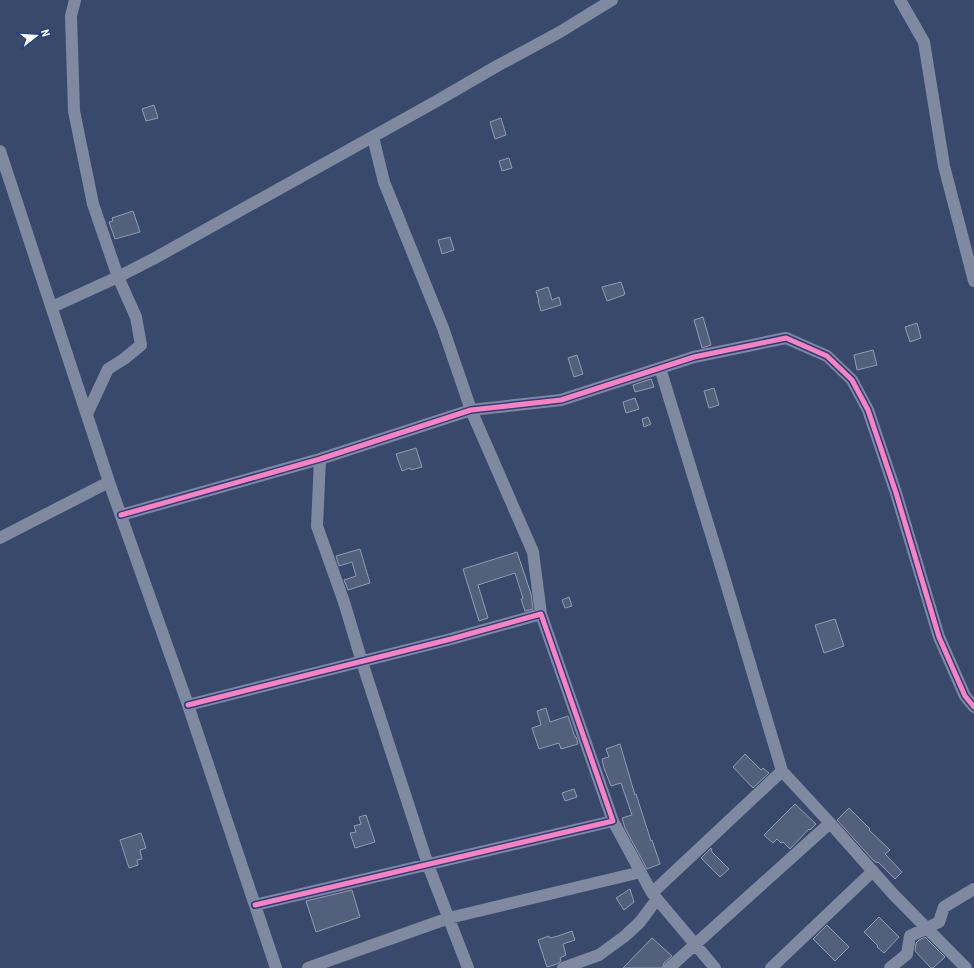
<svg xmlns="http://www.w3.org/2000/svg" width="974" height="968" viewBox="0 0 974 968" font-family="'Roboto Condensed',sans-serif">
  <style>
    .building { fill: #52607b; stroke: #929cb0 }
    .lines { fill: none; stroke-linecap: round; stroke-linejoin: round }
    .minor { stroke: #7f8aa1; stroke-width: 12 }
    .cycleway-casing { stroke: #25417f; stroke-width: 8 }
    .cycleway { stroke: #ff80c0; stroke-width: 5 }
  </style>
  <rect width="100%" height="100%" fill="#39496b"/>
  <path class="building" d="M154,105L158,118L146,121L142,109Z
    M501,118L506,135L495,139L490,122Z
    M509,158L512,168L502,171L499,161Z
    M133,211L140,232L115,239L109,222L113,221L112,218Z
    M450,237L454,250L442,254L438,240Z
    M621,282L625,294H624V295L607,301L602,287Z
    M548,287L552,300L559,297L561,305L541,311L538,301H539L536,291Z
    M703,317L711,345L702,348L694,320Z
    M917,323L921,338L910,342L905,327Z
    M873,350L877,365L857,370L854,355Z
    M577,355L583,374L574,377L568,358Z
    M651,379L654,387L635,392L633,385Z
    M714,388L719,405L709,408L704,391Z
    M635,398L639,409L626,413L623,402Z
    M648,417L651,424L644,427L642,419Z
    M416,448L422,467L411,470L410,468L402,471L396,454Z
    M360,549L370,583L348,590L344,580L356,576L352,562L339,566L336,556Z
    M517,552L531,594L533,609L525,611L521,599L523,598L515,573L478,585L488,618L479,621L463,569Z
    M569,597L572,606L565,608L562,600Z
    M835,619L844,646L824,653L815,625Z
    M546,708L550,722L568,716L575,737H576L578,744L561,749L559,743L539,749L532,728L541,725L537,711Z
    M620,744L635,795L636,794L651,841L652,840L660,864L647,869L625,828L622,818L632,815L621,783L611,786L604,768L602,759L609,757L606,749Z
    M745,754L761,770L763,768L769,773L753,788L733,767Z
    M574,789L577,797L565,801L562,793Z
    M795,804L816,824L810,830L809,829L790,849L783,842L781,843L777,839L773,843L764,835Z
    M849,808L870,829L869,830L890,850L885,854L902,872L895,879L878,862L877,863L873,860L837,820Z
    M366,815L375,842L355,848L350,833L356,832L354,826L361,824L359,817Z
    M141,833L146,848L140,850L142,859L137,860L138,865L129,868L120,840Z
    M711,848L712,852L729,869L720,877L701,858Z
    M630,889L634,902L624,910L616,898Z
    M352,890L360,917L316,932L306,901Z
    M879,917L899,937L884,953L877,947L878,946L864,932Z
    M827,925L849,947L835,961L813,939Z
    M572,931L575,940L563,944L566,955L560,958L561,961L557,964L547,967L538,940L549,936L550,938L558,936Z
    M925,937L945,957L933,968H931L915,951L916,943L919,940Z
    M652,938L672,956L664,963L662,968H623Z"/>
  <g class="lines">
    <path class="minor" d="M75,0L71,16L74,111L93,204L118,277L136,317L141,345L124,359L108,369L87,414
      M900,0L924,42L944,166L974,281
      M373,137L384,182L443,328L471,410L533,552L541,614
      M0,151L109,482L188,705L276,968
      M52,307L118,277L155,258L435,102L497,66L560,32L612,0
      M660,368L722,570L782,771
      M320,459L317,526L344,602L362,662L428,865L468,968
      M121,515L320,459L471,410L561,400L694,357L786,338L827,356L852,380L868,410L896,493L939,637L965,696L974,707
      M0,538L25,525L109,482
      M188,705L451,639L541,614L613,821L255,905
      M613,821L652,893L715,968
      M652,893L782,771L830,823L893,894L966,968
      M308,968L449,918L641,872
      M563,968L599,955L625,936L640,922L657,899
      M669,968L830,823
      M771,968L873,871
      M890,968L907,954L910,936L927,928L939,922L944,907L974,889"/>
    <defs>
      <path id="cycleway" d="M121,515L320,459L471,410L561,400L694,357L786,338L827,356L852,380L868,410L896,493L939,637L965,696L974,707
        M188,705L451,639L541,614L613,821L255,905"/>
    </defs>
    <use href="#cycleway" class="cycleway-casing"/>
    <use href="#cycleway" class="cycleway"/>
  </g>
  <g transform="translate(36 36) rotate(73)" stroke="#25417f" stroke-width="3" paint-order="stroke">
  <path d="M0-3L7 15L0 10L-7 15Z" fill="#ffffff"/>
  <text y="-6" font-size="11" font-weight="bold" text-anchor="middle" fill="#ffffff">N</text>
  </g>
</svg>
